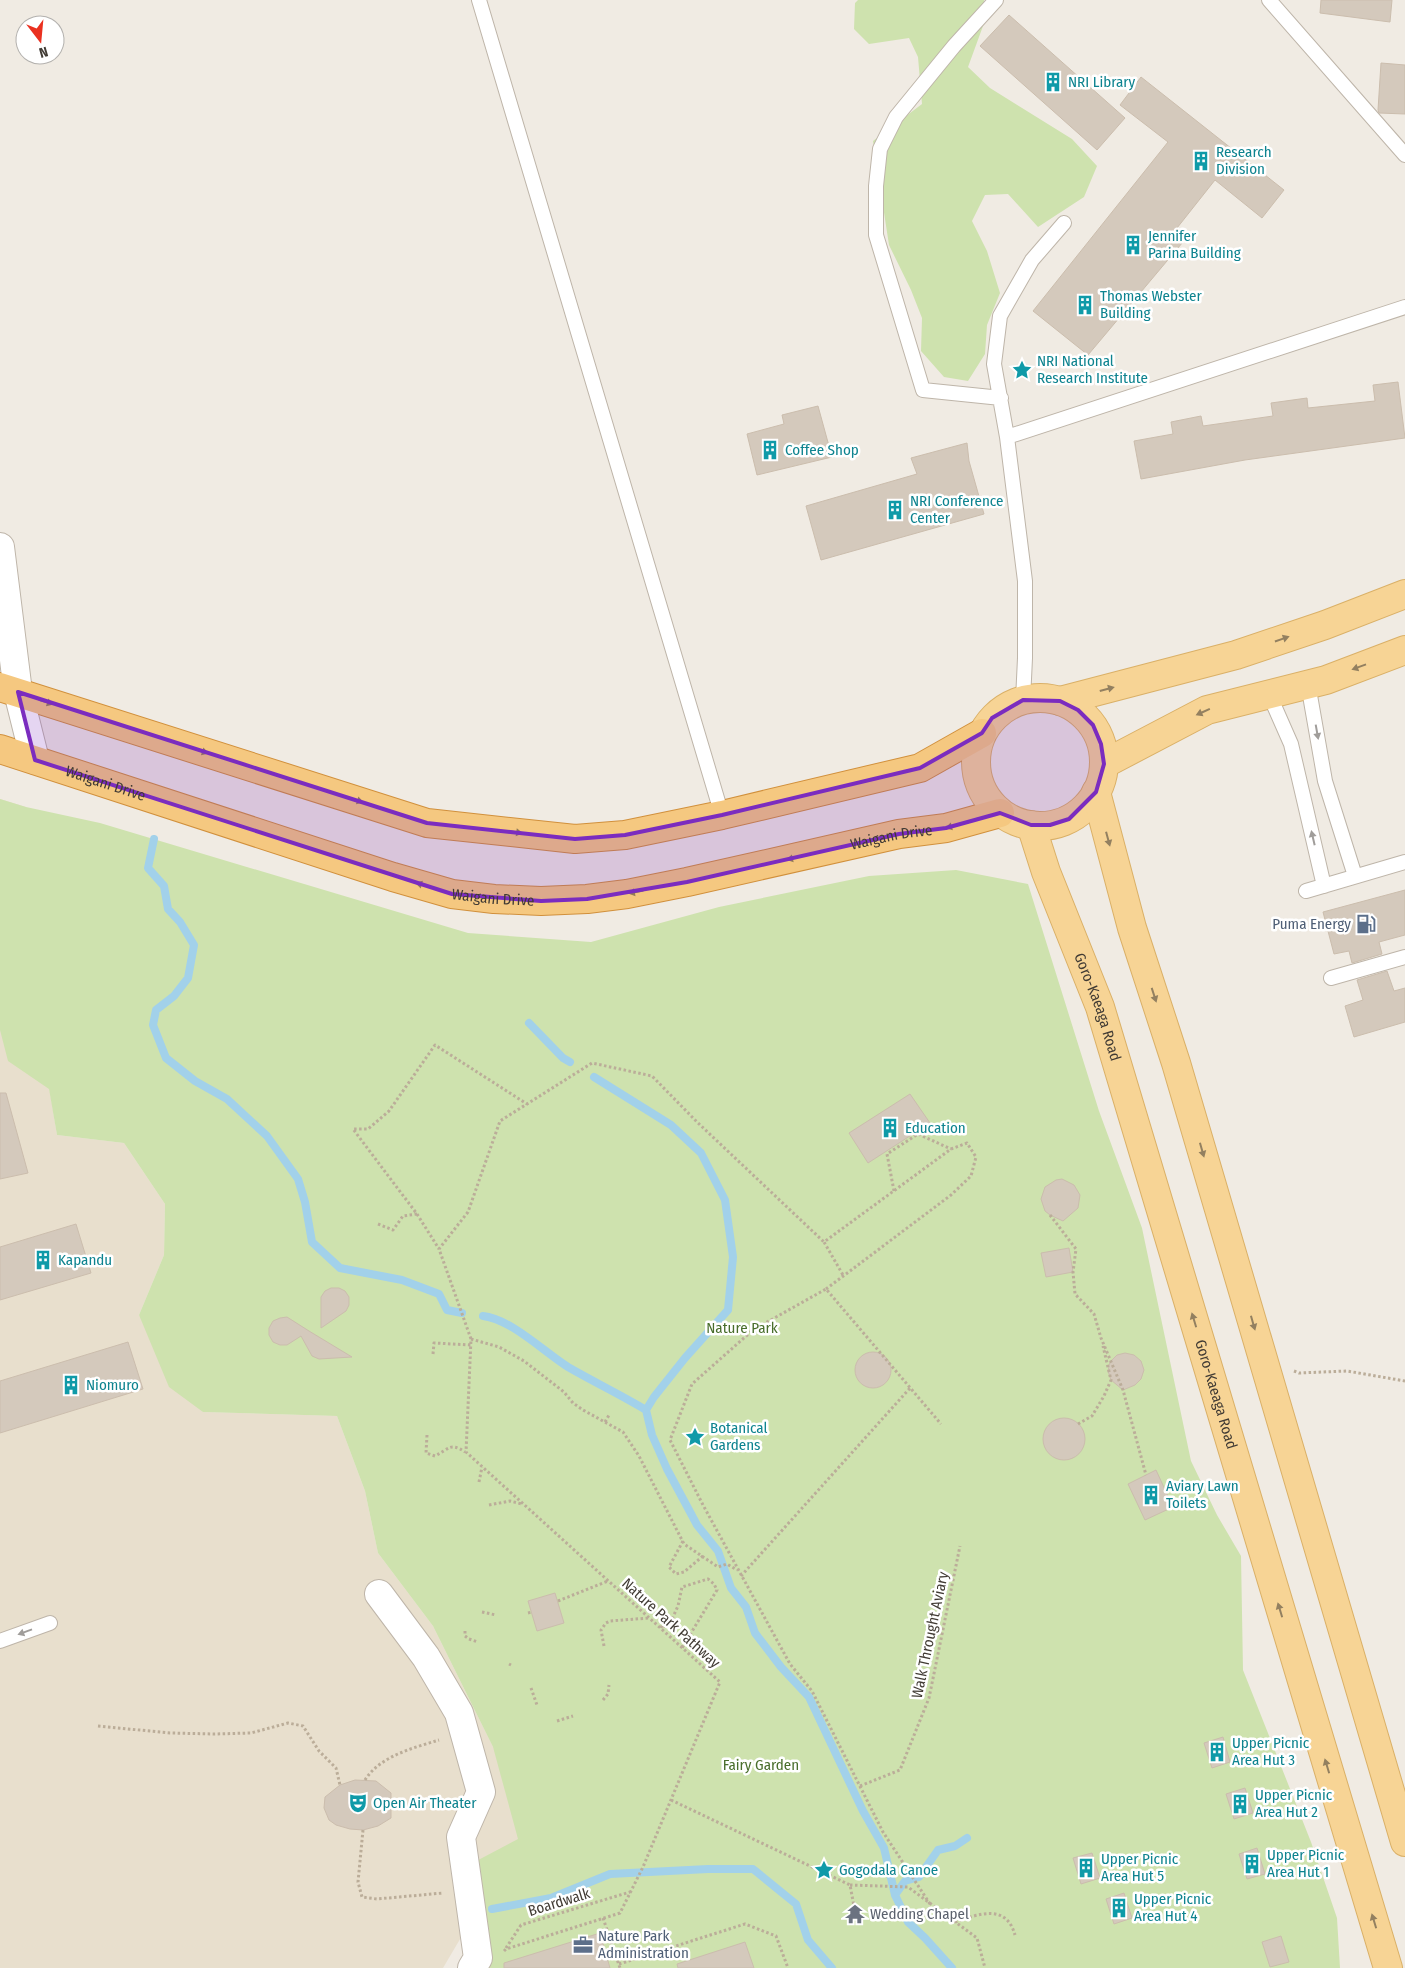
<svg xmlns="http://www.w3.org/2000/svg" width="1405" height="1968" viewBox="0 0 1405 1968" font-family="'Fira Sans Condensed',sans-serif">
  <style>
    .education { fill: #e8dfcd }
    .green { fill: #cee2ae }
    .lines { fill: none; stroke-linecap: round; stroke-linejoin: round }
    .stream { stroke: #a2d1ea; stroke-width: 8 }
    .building { fill: #d4c9bc; stroke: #cbbdad }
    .service-casing { stroke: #beb5a9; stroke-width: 16 }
    .minor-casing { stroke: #beb5a9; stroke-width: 30 }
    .primary-casing { stroke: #dab067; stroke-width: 30 }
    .trunk-casing { stroke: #d1903c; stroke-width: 30 }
    .path { stroke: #bbad99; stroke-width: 3; stroke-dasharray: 2.5 2.5; stroke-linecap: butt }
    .service { stroke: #fff; stroke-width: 14 }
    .minor { stroke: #fff; stroke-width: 28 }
    .primary { stroke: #f7d495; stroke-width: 28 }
    .trunk { stroke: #f5c880; stroke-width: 28 }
    .oneway { fill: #938060 }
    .oneway2 { fill: #927a56 }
    .oneway3 { fill: #a09d9a }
    .marked { fill: #7b2cbf; fill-opacity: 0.2; stroke: #7b2cbf; stroke-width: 4; stroke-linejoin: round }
    .labels { text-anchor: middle; stroke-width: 5; stroke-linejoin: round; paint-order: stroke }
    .culture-label { font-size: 15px; fill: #0d838f; stroke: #fff; text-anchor: start }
    .street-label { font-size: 15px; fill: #413b34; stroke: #fff }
    .service-label { font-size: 15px; fill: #4e5e75; stroke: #fff; text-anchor: end }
    .park-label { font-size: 15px; fill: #496e2c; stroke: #fff }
    .worship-label { font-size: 15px; fill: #5b616d; stroke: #fff; text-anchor: start }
  </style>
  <rect width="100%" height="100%" fill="#f0ebe3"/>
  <path class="education" d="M0,799L26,807L35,1001L57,1135L124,1143L165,1204L164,1255L139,1315L203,1412L337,1416L365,1491L378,1553L433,1626L496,1753L519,1839L443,1968H0Z"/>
  <path class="green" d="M858,0H984L983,26L968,67L990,88L1072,139L1097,166L1084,197L1038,227L1008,194L985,195L972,221L987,251L1000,293L987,325L985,354L968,381L944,377L921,351L922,318L911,290L889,245L873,141L922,104L918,57L909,38L869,44L854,29L855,3Z
    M0,799L26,807L100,823L468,933L591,942L719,907L869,876L956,870L1028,884L1099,1111L1142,1228L1191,1461L1217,1515L1241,1556L1243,1670L1311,1842L1337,1918L1340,1968H471L465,1867L518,1839L493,1747L433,1626L378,1553L365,1491L337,1416L203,1412L169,1387L139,1315L164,1255L165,1204L124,1143L57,1135L49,1089L8,1061L0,1030Z"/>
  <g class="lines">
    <path class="stream" d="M154,839L148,868L164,886L168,909L180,922L194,945L188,978L174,996L156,1010L153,1025L166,1058L195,1081L227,1099L267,1136L298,1179L305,1202L312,1242L340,1268L402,1280L439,1294L447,1310L462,1313
      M529,1023L563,1058L570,1062
      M594,1077L671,1125L701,1153L725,1200L733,1257L728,1310L685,1358L654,1397L646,1410
      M483,1316C511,1319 544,1352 568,1367C594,1382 621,1395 646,1410L652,1435L667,1469L697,1525L718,1551L731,1588L746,1607L755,1633L781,1667L809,1697L863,1811L884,1848L895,1895
      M492,1909L551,1898L610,1874L708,1869H753L796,1904L808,1940L832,1968
      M952,1968L925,1938L908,1922L895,1895L905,1881L919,1877L938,1850L955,1846L967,1838"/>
  </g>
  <path class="building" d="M1321,0H1392L1390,22L1320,13Z
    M1009,15L1125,118L1097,150L980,46Z
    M1381,63L1405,65V114L1379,113L1378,110Z
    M1141,77L1284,190L1262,218L1215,180L1177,228L1188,236L1088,355L1033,311L1168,142L1120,105Z
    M1398,382L1405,438L1245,460L1141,479L1134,441L1173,434L1171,422L1201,416L1203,426L1273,416L1271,403L1307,398L1308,408L1375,401L1373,385Z
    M818,406L832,457L757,475L747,434L784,424L782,415Z
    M967,443L969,461L984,514L821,560L806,506L917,474L911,458Z
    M1405,890V935L1379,942L1382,954L1352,963L1349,951L1334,954L1323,912Z
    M1387,971L1394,991L1405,988V1022L1354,1037L1345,1006L1363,1000L1357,980Z
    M0,1093H6L28,1173L0,1179Z
    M910,1094L930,1123L868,1163L849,1133Z
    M1062,1179L1074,1185L1080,1195L1078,1208L1063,1221L1050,1215L1045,1211L1041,1199L1045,1187L1056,1180Z
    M76,1224L91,1273L0,1300V1247Z
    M1069,1248L1073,1272L1046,1277L1041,1253Z
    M331,1288H339L345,1291L349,1297V1305L346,1311L321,1328V1297L325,1291Z
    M287,1317L309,1331L352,1357L319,1359L312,1356L301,1336L287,1345H280L273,1342L269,1335V1328L273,1321L280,1318Z
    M128,1342L143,1389L0,1433V1381Z
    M855 1370a18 18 0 1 1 36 0a18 18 0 1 1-36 0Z
    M1125,1353L1134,1355L1141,1361L1144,1370L1141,1379L1135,1385L1123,1390L1111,1380L1108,1371L1110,1362L1117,1355Z
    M1043 1439a21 21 0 1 1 42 0a21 21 0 1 1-42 0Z
    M1156,1470L1173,1507L1145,1520L1128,1484Z
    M555,1593L564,1623L537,1631L528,1601Z
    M1223,1737L1230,1762L1212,1768L1204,1743Z
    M355,1780L376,1781L391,1793V1818L378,1826L363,1830L350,1829L336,1825L329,1820L324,1808L325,1797L340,1785Z
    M1245,1788L1253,1813L1234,1819L1226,1794Z
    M1257,1848L1265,1874L1247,1879L1239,1854Z
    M1092,1853L1100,1878L1081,1884L1073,1858Z
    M1124,1893L1132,1918L1114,1924L1106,1899Z
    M600,1933L610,1968H504V1963Z
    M1281,1936L1289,1962L1270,1967L1262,1942Z
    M745,1942L754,1968H678L677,1964Z"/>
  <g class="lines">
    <defs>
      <path id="service" d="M479,0L722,815
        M996,0L954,46L896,117L880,149L876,186V235L923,390L1001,398
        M1269,0L1405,155
        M1007,437L1405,307
        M1308,684L1325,781L1355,876
        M1269,694L1291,744L1324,886
        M1023,700L1025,658V581L1007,437L994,364L1000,316L1032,260L1064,223
        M1306,891L1405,862
        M1331,978L1405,957
        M0,1641L50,1623"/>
      <path id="minor" d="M0,547L18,692L35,760
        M379,1594L426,1657L459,1713L481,1792L461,1837L478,1958L472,1968"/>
      <g id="primary">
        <circle cx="1040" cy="762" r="64"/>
        <path d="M1060,701L1236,655L1325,625L1405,594"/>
        <path d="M1104,764L1207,710L1326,680L1405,650"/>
        <path d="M1096,792L1132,928L1176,1063L1405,1842"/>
        <path id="s1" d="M1031,825L1046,872L1100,1007L1388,1968"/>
      </g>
      <g id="trunk">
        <path d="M0,687L427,823L575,839L625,835L722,815L920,768L982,733"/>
        <path id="s2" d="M0,749L393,877L452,894L494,899L541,901L587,899L627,894L687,882L899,834L946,828L1000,813"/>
      </g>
    </defs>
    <use href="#service" class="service-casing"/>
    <use href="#minor" class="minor-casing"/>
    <use href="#primary" class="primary-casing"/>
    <use href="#trunk" class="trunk-casing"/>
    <path class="path" d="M894,1191L887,1154L918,1134L951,1149
      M417,1214L439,1249
      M1050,1215L1076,1249L1073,1272L1075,1294L1094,1314L1101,1338L1123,1390L1146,1475
      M378,1224L393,1230L403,1216L417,1214L353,1129H368L389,1111L435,1045L527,1104
      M826,1289L951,1195L971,1176L976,1157L967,1143L951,1149L824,1242L843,1275
      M471,1339L499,1347L524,1361L564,1392L573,1403L583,1410L623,1432L639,1456L684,1544L718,1567L727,1564L737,1570
      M433,1354L434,1343L471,1345
      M1294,1371L1299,1373L1347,1371L1405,1381
      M605,1422L609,1415
      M1078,1424L1092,1416L1104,1396L1111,1380L1103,1346
      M427,1435L426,1453L435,1456C449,1449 450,1442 465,1452
      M479,1482L482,1467
      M489,1505L510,1501L522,1504
      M683,1541L669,1567L676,1574L684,1572L703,1556
      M741,1576L911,1387
      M558,1601L608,1581
      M482,1612L496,1615
      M528,1613L532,1612
      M661,1628L662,1625L668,1628L678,1606L682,1587L708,1579L714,1584L717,1590L682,1648
      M465,1631V1636L469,1639L478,1642
      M604,1646L601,1630L606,1623L610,1621L649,1618
      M509,1664L511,1665
      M531,1688L537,1705
      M603,1700L608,1694L609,1685
      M557,1721L573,1716
      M98,1726L170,1733L215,1734L251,1733L288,1723L303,1726L319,1751L336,1768L340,1785
      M365,1780C380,1756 413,1748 439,1740
      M860,1786L900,1770L929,1698L960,1546
      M671,1800L850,1885L857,1922
      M363,1830L358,1882L362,1897L377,1899L443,1893
      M850,1885L908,1887L977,1938L985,1968
      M930,1904L883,1832L812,1691L790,1664L703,1505L670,1440L692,1384L753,1330L826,1289L941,1424
      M603,1918L620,1968
      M955,1922C979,1914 1006,1903 1015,1935
      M506,1948L521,1925L630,1892
      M504,1951L506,1949L620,1913L643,1867L720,1682L466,1452L471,1339L439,1249L468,1212L500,1121L592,1063L652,1076L697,1122L824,1242
      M619,1964L745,1924L776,1936L788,1968"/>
    <use href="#service" class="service"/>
    <use href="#minor" class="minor"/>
    <use href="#primary" class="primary"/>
    <use href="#trunk" class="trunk"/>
  </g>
  <defs><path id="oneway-solid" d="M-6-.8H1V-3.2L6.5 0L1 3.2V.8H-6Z" transform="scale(1.25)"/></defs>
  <g class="oneway">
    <use href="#oneway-solid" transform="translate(1282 639) rotate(-19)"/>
    <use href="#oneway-solid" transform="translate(1359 667) rotate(160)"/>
    <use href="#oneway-solid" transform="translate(1107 689) rotate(-15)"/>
    <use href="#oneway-solid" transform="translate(1203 712) rotate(156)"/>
    <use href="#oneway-solid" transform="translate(1108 839) rotate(75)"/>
    <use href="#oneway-solid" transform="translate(1154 995) rotate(72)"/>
    <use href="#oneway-solid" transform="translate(1202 1150) rotate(74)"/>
    <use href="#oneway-solid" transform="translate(1194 1320) rotate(-107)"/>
    <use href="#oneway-solid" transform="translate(1253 1323) rotate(74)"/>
    <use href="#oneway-solid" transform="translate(1280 1610) rotate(-107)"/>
    <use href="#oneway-solid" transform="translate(1327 1766) rotate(-107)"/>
    <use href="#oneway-solid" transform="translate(1374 1921) rotate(-107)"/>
  </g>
  <g class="oneway2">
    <use href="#oneway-solid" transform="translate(46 702) rotate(18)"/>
    <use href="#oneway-solid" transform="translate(201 751) rotate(18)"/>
    <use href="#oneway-solid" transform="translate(356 800) rotate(18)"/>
    <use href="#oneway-solid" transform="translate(953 826) rotate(165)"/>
    <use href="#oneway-solid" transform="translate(515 832) rotate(8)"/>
    <use href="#oneway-solid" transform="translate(794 858) rotate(167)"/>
    <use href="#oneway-solid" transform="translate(423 885) rotate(-164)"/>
    <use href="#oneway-solid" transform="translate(636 892) rotate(169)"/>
  </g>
  <g class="oneway3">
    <use href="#oneway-solid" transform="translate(1317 732) rotate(80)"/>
    <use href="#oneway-solid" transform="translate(1313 838) rotate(-103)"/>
    <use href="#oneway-solid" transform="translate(25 1632) rotate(160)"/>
  </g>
  <path class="marked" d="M18,692L427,823L575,839L625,835L722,815L920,768L982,733L992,718L1023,700L1060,701L1078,710L1093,725L1101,744L1104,764L1096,792L1069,819L1050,825H1031L1000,813L946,828L899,834L687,882L587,899L541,901L452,894L35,760Z"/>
  <defs>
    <symbol id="building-bare" viewBox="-9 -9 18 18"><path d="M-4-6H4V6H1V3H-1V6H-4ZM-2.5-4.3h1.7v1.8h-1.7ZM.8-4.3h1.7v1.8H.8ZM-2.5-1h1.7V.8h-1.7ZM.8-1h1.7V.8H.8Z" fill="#0f9aa8" stroke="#fff" stroke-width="2.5" paint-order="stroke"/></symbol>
    <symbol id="sight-bare" viewBox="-9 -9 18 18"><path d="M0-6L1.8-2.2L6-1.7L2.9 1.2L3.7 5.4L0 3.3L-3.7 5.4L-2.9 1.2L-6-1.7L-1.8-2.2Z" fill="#0f9aa8" stroke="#fff" stroke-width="2.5" paint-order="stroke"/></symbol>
    <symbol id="fuel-bare" viewBox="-9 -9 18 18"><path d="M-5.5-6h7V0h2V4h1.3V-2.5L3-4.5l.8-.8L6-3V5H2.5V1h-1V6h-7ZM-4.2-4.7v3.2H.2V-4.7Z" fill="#5c6f8a" stroke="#fff" stroke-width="2.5" paint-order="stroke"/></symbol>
    <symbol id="theatre-bare" viewBox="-9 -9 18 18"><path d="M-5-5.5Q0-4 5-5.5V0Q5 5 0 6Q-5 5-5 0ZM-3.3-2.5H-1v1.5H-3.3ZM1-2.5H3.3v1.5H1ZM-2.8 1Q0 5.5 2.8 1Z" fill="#0f9aa8" stroke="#fff" stroke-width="2.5" paint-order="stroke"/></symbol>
    <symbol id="temple-bare" viewBox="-9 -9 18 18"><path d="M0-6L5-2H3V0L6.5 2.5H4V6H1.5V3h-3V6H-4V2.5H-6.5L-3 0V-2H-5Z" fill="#6b7280" stroke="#fff" stroke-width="2.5" paint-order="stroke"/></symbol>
    <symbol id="office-bare" viewBox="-9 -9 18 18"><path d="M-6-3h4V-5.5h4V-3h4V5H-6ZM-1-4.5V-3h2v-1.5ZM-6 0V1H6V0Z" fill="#5c6f8a" stroke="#fff" stroke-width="2.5" paint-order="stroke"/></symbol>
  </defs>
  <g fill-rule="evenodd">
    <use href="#building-bare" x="1039" y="68" width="28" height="28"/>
    <use href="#building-bare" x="1187" y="147" width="28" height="28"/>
    <use href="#building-bare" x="1119" y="231" width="28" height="28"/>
    <use href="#building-bare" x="1071" y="291" width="28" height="28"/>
    <use href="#sight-bare" x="1008" y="356" width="28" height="28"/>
    <use href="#building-bare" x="756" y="436" width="28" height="28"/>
    <use href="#building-bare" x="881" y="496" width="28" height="28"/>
    <use href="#fuel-bare" x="1352" y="910" width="28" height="28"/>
    <use href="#building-bare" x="876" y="1114" width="28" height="28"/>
    <use href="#building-bare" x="29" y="1246" width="28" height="28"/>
    <use href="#building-bare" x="57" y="1371" width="28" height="28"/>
    <use href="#sight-bare" x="681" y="1423" width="28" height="28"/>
    <use href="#building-bare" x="1137" y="1481" width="28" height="28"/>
    <use href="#building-bare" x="1203" y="1738" width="28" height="28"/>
    <use href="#theatre-bare" x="344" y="1789" width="28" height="28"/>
    <use href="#building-bare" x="1226" y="1790" width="28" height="28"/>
    <use href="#building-bare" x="1238" y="1850" width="28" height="28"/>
    <use href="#building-bare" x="1072" y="1854" width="28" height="28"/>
    <use href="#sight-bare" x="810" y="1856" width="28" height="28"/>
    <use href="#building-bare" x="1105" y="1894" width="28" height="28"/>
    <use href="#temple-bare" x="841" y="1900" width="28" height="28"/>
    <use href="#office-bare" x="569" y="1931" width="28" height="28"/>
  </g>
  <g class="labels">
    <g class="culture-label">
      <text x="1068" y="87">NRI Library</text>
      <text x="1216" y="157">Research<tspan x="1216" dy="17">Division</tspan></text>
      <text x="1148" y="241">Jennifer<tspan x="1148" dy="17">Parina Building</tspan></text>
      <text x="1100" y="301">Thomas Webster<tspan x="1100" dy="17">Building</tspan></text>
      <text x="1037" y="366">NRI National<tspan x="1037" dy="17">Research Institute</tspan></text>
      <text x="785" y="455">Coffee Shop</text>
      <text x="910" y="506">NRI Conference<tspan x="910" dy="17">Center</tspan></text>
      <text x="905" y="1133">Education</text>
      <text x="58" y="1265">Kapandu</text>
      <text x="86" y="1390">Niomuro</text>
      <text x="710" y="1433">Botanical<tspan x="710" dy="17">Gardens</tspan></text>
      <text x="1166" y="1491">Aviary Lawn<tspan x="1166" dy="17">Toilets</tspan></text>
      <text x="1232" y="1748">Upper Picnic<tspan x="1232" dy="17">Area Hut 3</tspan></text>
      <text x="1255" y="1800">Upper Picnic<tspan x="1255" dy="17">Area Hut 2</tspan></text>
      <text x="373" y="1808">Open Air Theater</text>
      <text x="1267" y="1860">Upper Picnic<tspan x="1267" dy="17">Area Hut 1</tspan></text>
      <text x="1101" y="1864">Upper Picnic<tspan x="1101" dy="17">Area Hut 5</tspan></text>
      <text x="839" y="1875">Gogodala Canoe</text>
      <text x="1134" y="1904">Upper Picnic<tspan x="1134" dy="17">Area Hut 4</tspan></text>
    </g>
    <g class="street-label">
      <text dy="5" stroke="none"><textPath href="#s2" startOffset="111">Waigani Drive</textPath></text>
      <text dy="5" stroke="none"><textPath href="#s2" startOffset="921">Waigani Drive</textPath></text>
      <text dy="5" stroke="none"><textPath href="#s2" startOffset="516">Waigani Drive</textPath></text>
      <text dy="5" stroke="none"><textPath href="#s1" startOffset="194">Goro-Kaeaga Road</textPath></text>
      <text dy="5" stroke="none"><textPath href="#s1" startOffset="599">Goro-Kaeaga Road</textPath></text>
      <text transform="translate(671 1623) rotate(42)" y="5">Nature Park Pathway</text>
      <text transform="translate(930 1635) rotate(-78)" y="5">Walk Throught Aviary</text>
      <text transform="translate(559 1902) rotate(-17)" y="5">Boardwalk</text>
    </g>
    <g class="service-label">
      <text x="1351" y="929">Puma Energy</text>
      <text x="598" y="1941" text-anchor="start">Nature Park<tspan x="598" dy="17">Administration</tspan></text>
    </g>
    <g class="park-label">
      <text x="742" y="1333">Nature Park</text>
      <text x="761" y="1770">Fairy Garden</text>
    </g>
    <g class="worship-label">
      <text x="870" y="1919">Wedding Chapel</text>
    </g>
  </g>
  <g transform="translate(40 40) rotate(164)"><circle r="24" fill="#ffffff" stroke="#b3b1ae"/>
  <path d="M0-4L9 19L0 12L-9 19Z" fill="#ea3120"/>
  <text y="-8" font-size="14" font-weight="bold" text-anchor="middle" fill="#413b34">N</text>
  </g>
</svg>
